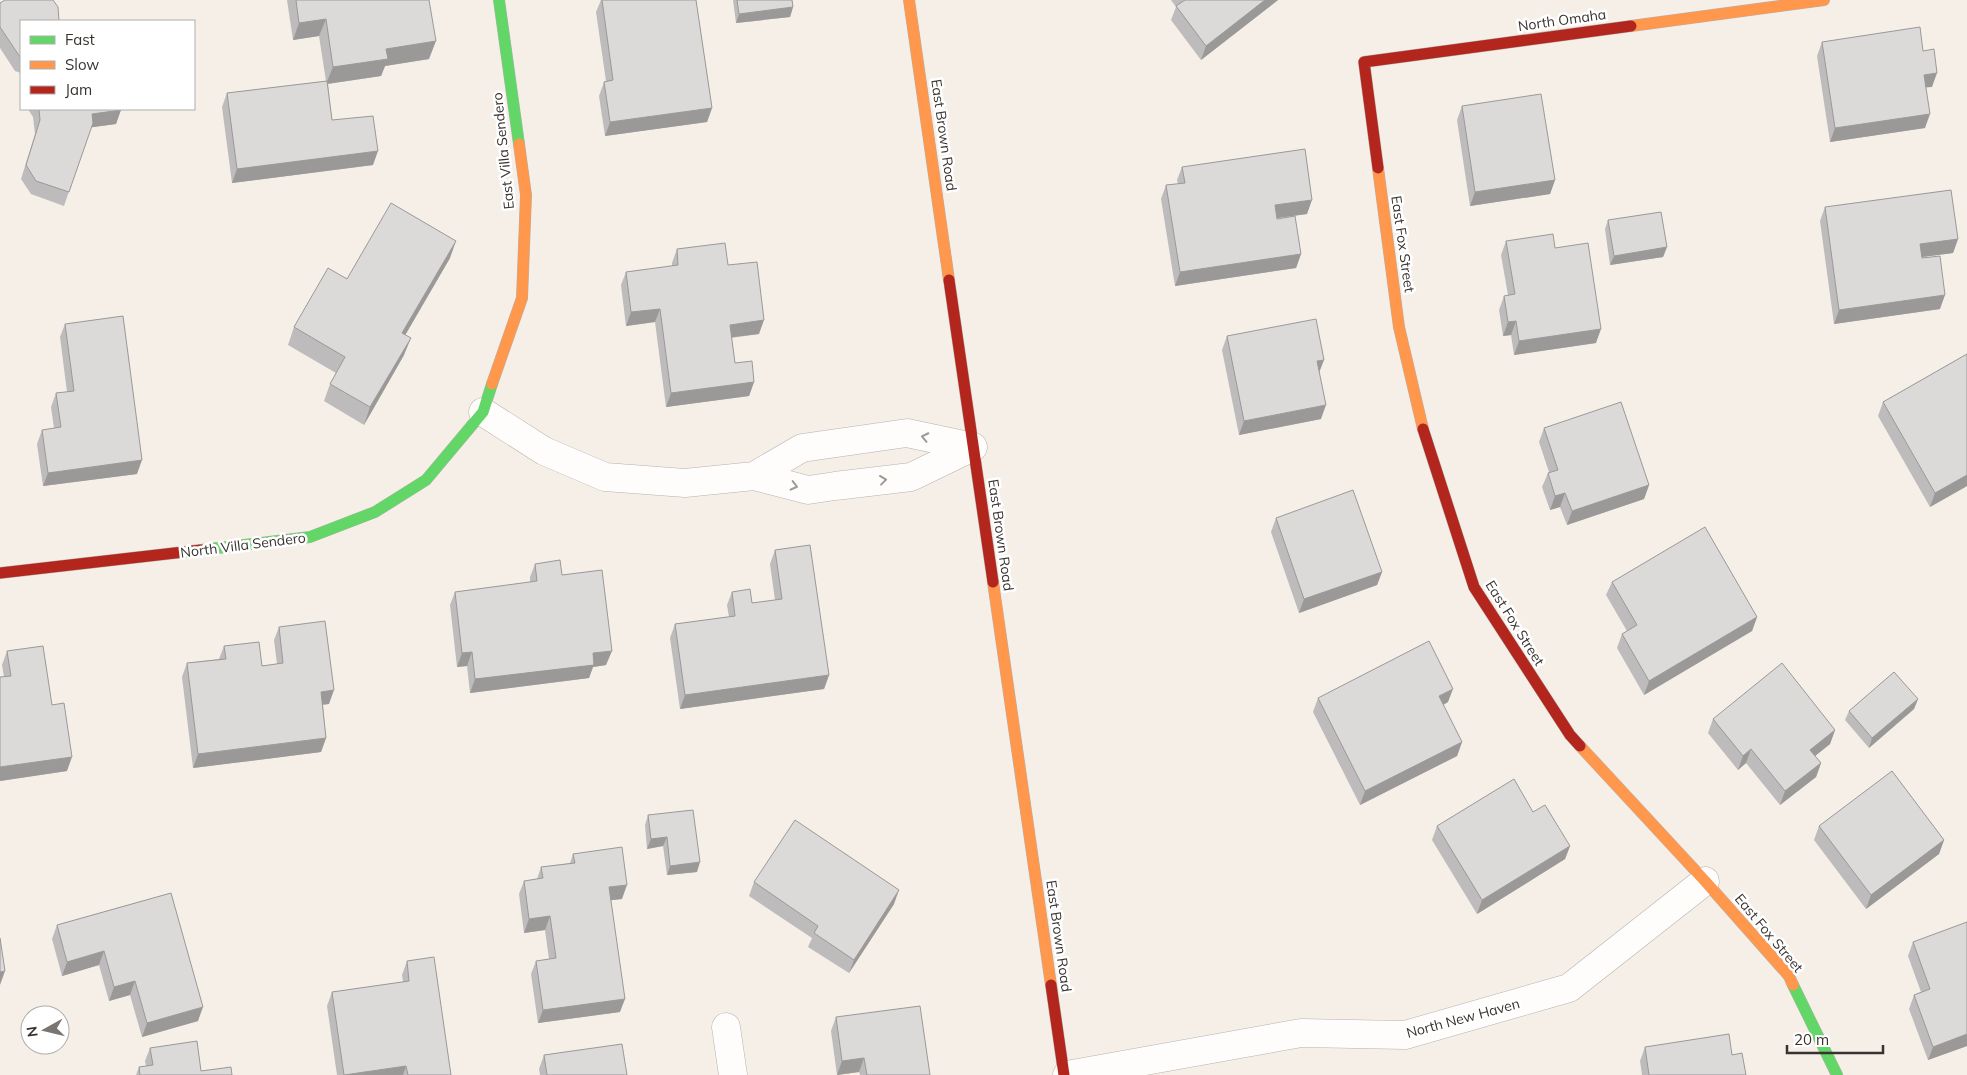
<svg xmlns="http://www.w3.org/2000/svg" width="1967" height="1075" viewBox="0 0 1967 1075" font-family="Mulish,sans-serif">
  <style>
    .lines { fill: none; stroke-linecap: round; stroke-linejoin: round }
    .street-casing { stroke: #b6b2ad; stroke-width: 29 }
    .fast-casing { stroke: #b6b2ad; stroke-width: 12 }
    .slow-casing { stroke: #b6b2ad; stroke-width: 12 }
    .jam-casing { stroke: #b6b2ad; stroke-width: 12 }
    .street { stroke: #fefdfc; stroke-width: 28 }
    .fast { stroke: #63d668; stroke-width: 11 }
    .slow { stroke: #ff974d; stroke-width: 11 }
    .jam { stroke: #b3261e; stroke-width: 11 }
    .wall { fill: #bdbbbb }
    .shaded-wall { fill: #9a9998 }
    .building { fill: #dcdad9; stroke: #9a9998 }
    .oneway { stroke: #9b9896 }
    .labels { text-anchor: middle; stroke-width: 5; stroke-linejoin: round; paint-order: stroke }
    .street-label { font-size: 14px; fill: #38332f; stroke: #fff }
  </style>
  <rect width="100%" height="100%" fill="#f5efe8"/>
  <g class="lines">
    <defs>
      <path id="street" d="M483,412L544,451L605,477L685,483L754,476L808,490L835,486L911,477L973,447
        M754,476L802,448L907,433L973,447
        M726,1027L733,1075
        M1067,1075L1301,1033L1405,1035L1569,988L1705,881"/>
      <path id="fast" d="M499,0L519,144
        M201,550L310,537L375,512L426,480L483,412L492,384
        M1793,985L1837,1075"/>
      <path id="slow" d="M909,0L949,280
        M1631,26L1824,0
        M1378,168L1399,327L1423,429
        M492,384L522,298L526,195L519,144
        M993,582L1051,985
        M1580,746L1705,881L1789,976L1793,985"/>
      <path id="jam" d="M1378,168L1364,62L1631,26
        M949,280L993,582
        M1423,429L1474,587L1570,735L1580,746
        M0,573L201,550
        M1051,985L1064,1075"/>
    </defs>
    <use href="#street" class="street-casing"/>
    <use href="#fast" class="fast-casing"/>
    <use href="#slow" class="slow-casing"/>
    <use href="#jam" class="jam-casing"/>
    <use href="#street" class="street"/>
    <use href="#fast" class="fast"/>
    <use href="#slow" class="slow"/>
    <use href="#jam" class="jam"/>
  </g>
  <path class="wall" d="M287,0H429V59L385,66L381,76L328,84L332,120L373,165L232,183L222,107L227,93L326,81L319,36L293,40Z
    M601,0H696L712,108L707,122L605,136L599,96L604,82L606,81L596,12Z
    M733,0H792L793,7L790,17L736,23Z
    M1171,0H1278L1201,60L1171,20L1176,7Z
    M0,3L21,21V73L15,71L0,48Z
    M1822,42L1923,51L1932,87H1926L1925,128L1830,142L1817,56Z
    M1462,106L1555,180L1550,194L1470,206L1457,120Z
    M28,109H121L116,124L91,127L64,206L31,194L21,179L35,134L33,117Z
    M1182,167L1307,214L1277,218L1301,254L1296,268L1175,286L1161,199L1166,185L1178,184L1177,180Z
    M1825,207L1958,239L1953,253L1922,257L1940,309L1834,324L1820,221Z
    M1608,220L1667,247L1663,257L1610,265L1605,229Z
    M1506,241L1555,248L1596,343L1514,355L1511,335L1503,336L1499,310L1504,296L1508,295L1501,255Z
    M677,249L728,265L759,334L731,338L735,363L754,382L749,396L666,407L655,322L626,326L621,285L626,272L672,266V263Z
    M450,258L405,335L404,355L364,425L324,401L330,384L336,373L288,345L294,327L347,279Z
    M65,324L137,474L43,486L37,444L42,430L54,428L51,407L56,393L67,392L60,337Z
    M1227,336L1321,419L1239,435L1222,350Z
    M1967,354V486L1930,507L1878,416L1883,402Z
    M1544,428L1649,485L1644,499L1567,525L1560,507L1550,510L1542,487L1548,473L1549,472L1539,442Z
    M1276,518L1382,572L1377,585L1299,613L1271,532Z
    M775,550L829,675L824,689L680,709L670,638L675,624L729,617L727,605L732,592L752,603L775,600L770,564Z
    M535,564L562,575L606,665L593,667L589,678L470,693L467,666L457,667L450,605L455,592L530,582V577Z
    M1612,582L1757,617L1752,631L1644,695L1617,648L1622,634L1627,631L1606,595Z
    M279,627L329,704L323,705L326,738L321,752L193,768L182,677L187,663L219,659L224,646L262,666L277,664L274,640Z
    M7,651L52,705L67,771L0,781V677H4L2,665Z
    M1318,698L1448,702L1443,705L1462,742L1457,756L1360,805L1313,712Z
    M1918,699L1914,709L1869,748L1845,720L1849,711Z
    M1713,719L1835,730L1830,744L1815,756L1821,763L1816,777L1780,805L1746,763L1738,770L1708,733Z
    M1533,812L1570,846L1565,859L1477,914L1432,840L1437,826Z
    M648,815L697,872L667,875L663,846L647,849L645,825Z
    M1819,826L1944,840L1939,854L1866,909L1814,840Z
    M573,854L622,899L611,900L620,1012L538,1023L531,974L536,961L549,959L545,930L524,933L519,894L524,881L537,879L541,867L570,863Z
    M754,882L894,904L849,973L808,947L812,938L749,896Z
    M171,893L198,1021L142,1037L130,995L109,1001L99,965L62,976L52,939L57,925Z
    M1913,942L1967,1046L1928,1060L1909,1009L1914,995L1921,992L1908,956Z
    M407,961L451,1075H337L327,1006L332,992L403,982L402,975Z
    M836,1017L930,1075H860L859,1072L837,1075L831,1031Z
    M1645,1047L1732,1055L1746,1075H1642L1640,1061Z
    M150,1048L201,1071L232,1075H136L139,1067L146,1066L145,1061Z
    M544,1055L627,1075H540L539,1069Z"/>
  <path class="shaded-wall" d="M1265,0H1278L1201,60L1206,46Z
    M793,7L790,17L736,23L739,14Z
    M326,19L319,36L293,40L299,23Z
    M436,41L429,59L385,66L381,76L326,84L333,67L386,49Z
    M1937,73L1932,87L1919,88L1924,75Z
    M712,108L707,122L605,136L610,122Z
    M121,110L116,124L87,128L92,114Z
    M1930,114L1925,128L1830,142L1835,128Z
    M378,151L373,165L232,183L237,169Z
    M1555,180L1550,194L1470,206L1475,192Z
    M1312,200L1307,214L1270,219L1275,205Z
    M1958,239L1953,253L1915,258L1920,244Z
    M456,241L450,258L396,351L402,333Z
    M1667,247L1663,257L1610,265L1614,256Z
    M1301,254L1296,268L1175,286L1180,272Z
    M1945,295L1940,309L1834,324L1839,310Z
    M660,309L655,322L626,326L631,312Z
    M764,320L759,334L725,338L730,325Z
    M1516,321L1511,335L1503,336L1508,322Z
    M1601,329L1596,343L1514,355L1519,341Z
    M411,338L404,355L364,425L370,407Z
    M1324,360L1319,373L1317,361Z
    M754,382L749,396L666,407L671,393Z
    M1326,405L1321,419L1239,435L1244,421Z
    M142,460L137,474L43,486L48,473Z
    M1967,475V486L1930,507L1935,493Z
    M1649,485L1644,499L1567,525L1572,511Z
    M1565,493L1560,507L1550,510L1555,496Z
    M1382,572L1377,585L1299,613L1304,599Z
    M1757,617L1752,631L1644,695L1649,681Z
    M612,651L606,665L593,667L589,678L470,693L475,679L593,653Z
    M472,652L467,666L457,667L462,653Z
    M829,675L824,689L680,709L685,695Z
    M1453,689L1448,702L1434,710L1439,696Z
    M334,690L329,704L316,705L321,692Z
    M1918,699L1914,709L1869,748L1872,738Z
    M1835,730L1830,744L1805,764L1810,750Z
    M326,738L321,752L193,768L198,754Z
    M1462,742L1457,756L1360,805L1365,791Z
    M1751,749L1746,763L1738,770L1743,756Z
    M72,757L67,771L0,781V767Z
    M1821,763L1816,777L1780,805L1785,791Z
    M667,837L663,846L647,849L651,839Z
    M1944,840L1939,854L1866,909L1871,895Z
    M1570,846L1565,859L1477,914L1482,900Z
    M700,862L697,872L667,875L670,866Z
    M627,885L622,899L604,901L609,887Z
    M899,890L894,904L849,973L854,960Z
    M550,916L545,930L524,933L529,919Z
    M104,951L99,965L62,976L67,962Z
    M5,971L0,985V972Z
    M135,981L130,995L109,1001L114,987Z
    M625,999L620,1012L538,1023L543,1010Z
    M203,1007L198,1021L142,1037L147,1023Z
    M1967,1034V1046L1928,1060L1933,1047Z
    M864,1058L859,1072L837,1075L842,1061Z
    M406,1066L403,1075H344Z"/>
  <path class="building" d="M5,0H53L58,7L59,21H21V57H20L0,27V3Z
    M296,0H429L436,41L386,49L388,59L333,67L326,19L299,23Z
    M602,0H696L712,108L610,122L604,82L613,80Z
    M737,0H792L793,7L739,14Z
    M1185,0H1265L1206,46L1176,6Z
    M1920,27L1923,51L1934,49L1937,73L1924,75L1930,114L1835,128L1822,42Z
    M327,81L332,120L373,116L378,151L237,169L227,93Z
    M1541,94L1555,180L1475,192L1462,106Z
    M39,109H121V110L92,114L93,123L69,192L36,181L26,165L40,120Z
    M1305,149L1312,200L1275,205L1277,219L1295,216L1301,254L1180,272L1166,185L1185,183L1182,167Z
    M1951,190L1958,239L1920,244L1922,258L1940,256L1945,295L1839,310L1825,207Z
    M391,203L456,241L402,333L411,338L370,407L330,384L345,357L294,327L328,268L347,279Z
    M1661,212L1667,247L1614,256L1608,220Z
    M1553,234L1555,248L1588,243L1601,329L1519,341L1516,321L1508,322L1504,296L1515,294L1506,241Z
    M725,243L728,265L757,262L764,320L730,325L735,363L752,361L754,382L671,393L660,309L631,312L626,272L678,265L677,249Z
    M123,316L142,460L48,473L42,430L61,427L56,393L74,391L65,324Z
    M1316,319L1324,360L1317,361L1326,405L1244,421L1227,336Z
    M1967,354V475L1935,493L1883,402Z
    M1621,402L1649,485L1572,511L1565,493L1555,496L1548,473L1558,470L1544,428Z
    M1353,490L1382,572L1304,599L1276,518Z
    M1705,527L1757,617L1649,681L1622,634L1637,625L1612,582Z
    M810,545L829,675L685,695L675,624L735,616L732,592L750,589L752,603L782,599L775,550Z
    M560,560L562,575L602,570L612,651L593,653L594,665L475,679L472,652L462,653L455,592L537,581L535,564Z
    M325,621L334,690L321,692L326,738L198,754L187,663L226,659L224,646L259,642L262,666L283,663L279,627Z
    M1429,641L1453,689L1439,696L1462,742L1365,791L1318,698Z
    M43,646L52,705L64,703L72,757L0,767V677L11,676L7,651Z
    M1782,663L1835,730L1810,750L1821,763L1785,791L1751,749L1743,756L1713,719Z
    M1894,672L1918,699L1872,738L1849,711Z
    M1892,771L1944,840L1871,895L1819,826Z
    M1514,779L1533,812L1545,805L1570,846L1482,900L1437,826Z
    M693,810L700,862L670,866L667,837L651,839L648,815Z
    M795,820L899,890L854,960L814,933L818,926L754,882Z
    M622,847L627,885L609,887L625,999L543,1010L536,961L556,958L550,916L529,919L524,881L543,878L541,867L575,863L573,854Z
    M171,893L203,1007L147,1023L135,981L114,987L104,951L67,962L57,925Z
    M1967,922V1034L1933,1047L1914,995L1930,989L1913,942Z
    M0,938L5,971L0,972Z
    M434,957L451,1075H408L406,1066L344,1075L332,992L409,981L407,961Z
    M920,1006L930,1075H867L864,1058L842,1061L836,1017Z
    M1729,1034L1732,1055L1742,1053L1746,1075H1649L1645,1047Z
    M197,1041L201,1071L231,1067L232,1075H140L139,1067L153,1065L150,1048Z
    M622,1044L627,1075H547L544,1055Z"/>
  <defs><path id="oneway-chevron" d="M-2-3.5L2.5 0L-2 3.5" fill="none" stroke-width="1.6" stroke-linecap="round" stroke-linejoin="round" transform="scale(1.25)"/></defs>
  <g class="oneway">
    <use href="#oneway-chevron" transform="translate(925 437) rotate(-168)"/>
    <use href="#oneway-chevron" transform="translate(883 480) rotate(-7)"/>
    <use href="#oneway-chevron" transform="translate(794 486) rotate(14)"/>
  </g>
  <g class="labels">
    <g class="street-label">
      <text transform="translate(1562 20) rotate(-8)" y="5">North Omaha</text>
      <text transform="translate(944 135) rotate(82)" y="5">East Brown Road</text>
      <text transform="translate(503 151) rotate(-96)" y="5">East Villa Sendero</text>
      <text transform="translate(1403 244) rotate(82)" y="5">East Fox Street</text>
      <text transform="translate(1001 535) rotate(82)" y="5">East Brown Road</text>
      <text transform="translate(243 545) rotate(-7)" y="5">North Villa Sendero</text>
      <text transform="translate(1515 623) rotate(58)" y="5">East Fox Street</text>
      <text transform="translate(1769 933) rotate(50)" y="5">East Fox Street</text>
      <text transform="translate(1059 936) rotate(82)" y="5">East Brown Road</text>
      <text transform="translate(1463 1018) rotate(-15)" y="5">North New Haven</text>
    </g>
  </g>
  <rect x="20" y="20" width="175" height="90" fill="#ffffff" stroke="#afadac"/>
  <rect x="30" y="36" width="25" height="8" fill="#63d668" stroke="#afadac"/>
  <text x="65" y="45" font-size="15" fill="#38332f">Fast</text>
  <rect x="30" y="61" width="25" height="8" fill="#ff974d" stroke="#afadac"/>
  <text x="65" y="70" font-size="15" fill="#38332f">Slow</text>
  <rect x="30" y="86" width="25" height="8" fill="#b3261e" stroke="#afadac"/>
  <text x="65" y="95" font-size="15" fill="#38332f">Jam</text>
  <g transform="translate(45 1030) rotate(262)"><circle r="24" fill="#ffffff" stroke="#afadac"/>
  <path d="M0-4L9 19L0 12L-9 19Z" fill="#7a7570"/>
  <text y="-8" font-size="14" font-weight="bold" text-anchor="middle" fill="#38332f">N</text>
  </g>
  <path d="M1787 1045v8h96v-8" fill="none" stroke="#38332f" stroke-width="2.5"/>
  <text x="1794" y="1045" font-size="15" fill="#38332f" stroke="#ffffff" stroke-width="4" paint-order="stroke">20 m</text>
</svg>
